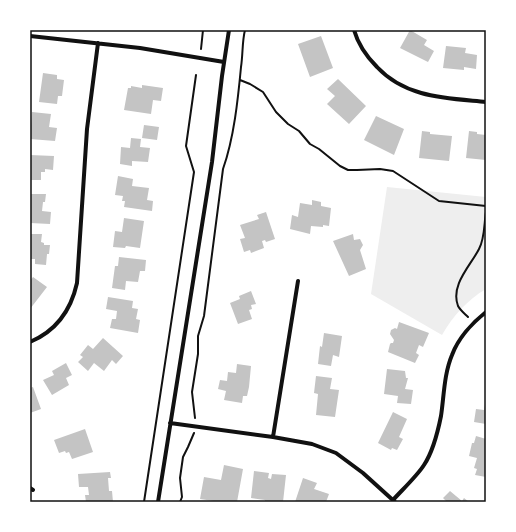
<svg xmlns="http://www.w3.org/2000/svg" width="516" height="532" viewBox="0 0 516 532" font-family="Arial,sans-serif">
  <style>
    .green { fill: #eee }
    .building { fill: #c4c4c4 }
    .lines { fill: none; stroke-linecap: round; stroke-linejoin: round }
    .path { stroke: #111; stroke-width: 2 }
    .minor { stroke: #111; stroke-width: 4 }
    .neatline { fill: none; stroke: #111; stroke-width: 1.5 }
  </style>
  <rect width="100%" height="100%" fill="#fff"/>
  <path class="green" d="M387,187L486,197V289C467,300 453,316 442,335L371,294Z"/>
  <path class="building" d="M410,30L427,40L424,45L434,51L428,62L400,48Z
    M321,36L333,68L310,77L298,44Z
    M446,46L466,48L465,53L477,55L476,69L464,67V70L443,68Z
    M43,73L57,75V79L64,80L62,96H58L57,104L39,102Z
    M338,79L366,106L349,124L327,104L335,96L327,89Z
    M142,85L163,88L161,101L153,100L151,114L124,110L128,88H131V86L142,88Z
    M32,112L51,114L49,127L57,128L55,141L30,139Z
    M376,116L404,129L394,155L364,140Z
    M144,125L159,127L157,140L142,138Z
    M422,131L430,132V134L452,136L449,161L419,158Z
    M469,131L477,132V134L486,135V160L466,158Z
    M131,138L141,139L140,147L150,148L148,162L132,161V166L120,164L121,147L130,148Z
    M30,155L54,156L53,170L45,169V172H41V180H30Z
    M118,176L133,179L132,186L149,188L147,200L153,201L152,211L124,207L125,201H122L123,196L115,195Z
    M30,194H46L45,202H43L42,211L51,212L50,224L30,223Z
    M312,200L321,202V206L331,208L329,226L323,225V227L311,226L310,234L290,229L292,215L298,217L300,203L312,205Z
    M266,212L275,239L266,242L265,240L262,241L264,248L251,253L250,250L244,252L240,239L245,238L240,225L259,219L257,215Z
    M124,218L144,221L140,248L126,246L125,248L113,247L115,231L122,232Z
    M30,234H42L41,242L44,243V245H50L49,254H47L46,265L35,264V259H30Z
    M353,234L354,240L360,239L363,245L360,250L366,269L349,276L333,241Z
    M119,257L146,260L145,271H140L138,282L126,281L125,290L112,288L115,266H118Z
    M33,277L47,287L30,309V281Z
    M251,291L256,304L251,305L252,309L249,310L252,319L238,324L230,303L240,299L239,296Z
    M108,297L133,301L132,308L138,309L136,319L140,320L138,333L110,328L112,319H116L117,311L106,309Z
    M399,322L429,333L423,347L419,345L416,353L419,355L415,363L388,352L390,344L391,343H393L394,340L390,334L391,330L395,328L397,329Z
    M324,333L342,336L339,357L333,355L331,366L318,364L320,346L322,347Z
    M103,338L123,356L116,364L112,360L104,371L94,363L88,371L78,362L83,357L80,355L88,345L93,349Z
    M66,363L72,375L66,378L69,385L52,395L43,380L54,375L52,371Z
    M237,364L251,366L249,387L247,396H243L242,403L224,400L226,391L218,389L220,380L227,381L228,372L236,373Z
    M387,369L405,371L406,378H408L405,389L413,390L411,404L397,403L398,396L384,394Z
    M316,376L332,378L330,389L339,390L335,417L316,415L318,394L314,393Z
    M33,387L41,409L30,413V388Z
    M485,404L486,424L474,422L476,409L484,410Z
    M393,412L407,419L399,437L403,439L397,450L392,448L391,450L378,443Z
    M85,429L93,452L72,459L69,452L66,453L65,451L59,453L54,440Z
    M476,436L486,439V477L475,475L477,469L474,468L477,458L469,456L472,443H474Z
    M224,465L243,469L237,502H220L200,499L204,477L221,480Z
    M254,471L269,473L268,478L271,479L272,474L286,475L283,502H265V500L251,498Z
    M110,472L111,478H108L109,491H112L113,502H86L85,495H89L88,487H79L78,474Z
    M303,478L317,483L314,489L329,494L326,502H295Z
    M450,491L462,501L464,498L469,502H447L443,498Z"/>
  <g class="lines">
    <path class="path" d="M201,49L203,30
      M240,80L250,84L263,92L276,112L288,124L299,131L310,144L319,149L340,166L348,170H357L380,169L393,171L439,201L486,206
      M468,317C465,314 460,310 458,306C450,285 471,265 479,249C485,238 484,223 486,212
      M195,418L192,392L198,354V336L204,316L223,169C234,138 238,99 241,67C243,54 242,42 245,30
      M144,502L194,172L186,146L196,75
      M180,502L182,497L180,478L183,457L188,447L194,433"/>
    <path class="minor" d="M354,30C358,44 366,56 377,67C406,98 446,98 486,102
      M30,36L140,48L224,62
      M30,342C56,331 71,310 77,283L87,129L98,43
      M170,423L273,437L312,444L336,453L363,473L395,502
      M273,437L298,281
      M30,488L33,490
      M393,500C402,490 417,476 424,465C432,453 438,431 441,416C444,396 444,374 452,355C458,339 472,323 486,312
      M158,502L212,162L222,76L229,30"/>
  </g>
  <rect width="516" height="532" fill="none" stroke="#ffffff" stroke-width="62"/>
  <rect x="31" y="31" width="454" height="470" class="neatline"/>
</svg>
